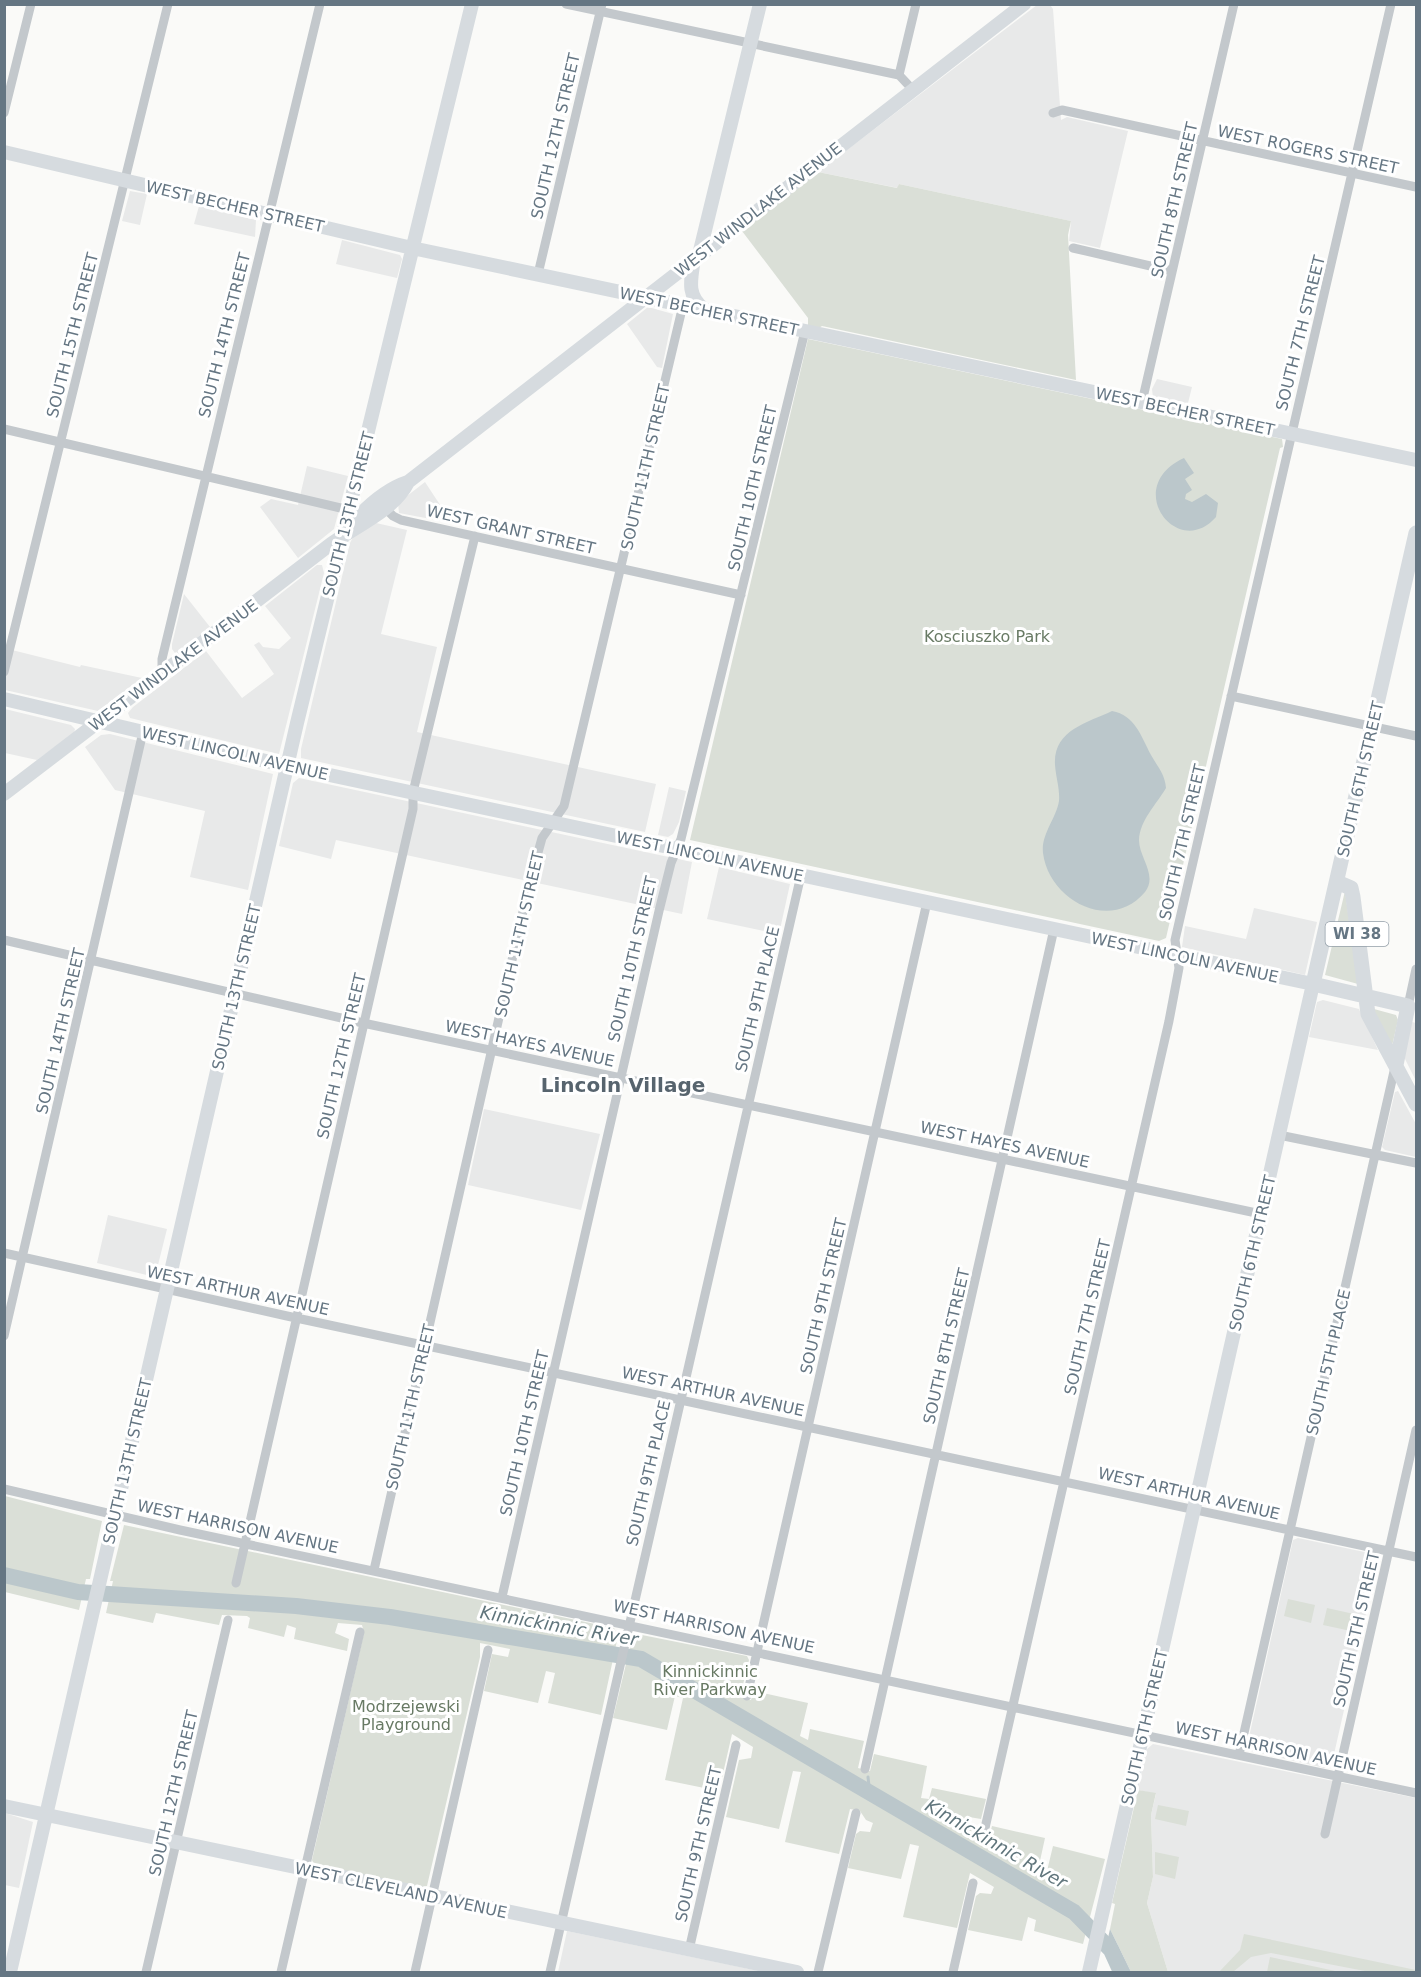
<svg xmlns="http://www.w3.org/2000/svg" width="1421" height="1977" viewBox="0 0 1421 1977" font-family="'DejaVu Sans',sans-serif">
  <style>
    .built { fill: #e8e9e9 }
    .green { fill: #dadfd7 }
    .water { fill: #bbc7cb }
    .lines { fill: none; stroke-linecap: round; stroke-linejoin: round }
    .stream { stroke: #bbc7cb; stroke-width: 3 }
    .river { stroke: #bbc7cb; stroke-width: 16 }
    .street { stroke: #c3c8cc; stroke-width: 9 }
    .secondary { stroke: #d6dbdf; stroke-width: 14 }
    .primary { stroke: #d6dbdf; stroke-width: 15 }
    .labels { text-anchor: middle; stroke-width: 6; stroke-linejoin: round; paint-order: stroke }
    .shield { fill: #fff; stroke: #939fa8; stroke-width: 1.5 }
    .shield-label { font-size: 15px; font-weight: bold; fill: #657683 }
    .street-label { font-size: 16px; fill: #657683; stroke: #fff }
    .park-label { font-size: 16px; fill: #687a64; stroke: #fff }
    .water-label { font-size: 18px; font-style: italic; fill: #60757c; stroke: #fff }
    .quarter-label { font-size: 20px; font-weight: bold; fill: #57646e; stroke: #fff }
  </style>
  <rect width="100%" height="100%" fill="#fafaf8"/>
  <path class="built" d="M1037,5H1050L1053,9L1061,120L1067,117L1128,131L1100,248L1069,241L1071,221L899,184L898,188L818,172Z
    M130,191L147,194L140,225L122,221Z
    M199,206L256,220L255,237L194,224Z
    M342,240L400,255L402,259L397,278L336,264Z
    M648,307L673,314L662,368L657,367L627,324Z
    M1157,379L1192,387L1188,403L1153,398L1152,389Z
    M307,466L348,476L334,529L298,558L260,507L271,499L298,505Z
    M425,482L452,523L399,513L398,503Z
    M376,523L407,530L381,634L437,647L417,732L656,784L645,832L301,758V749L350,543L353,537Z
    M317,565H322L324,573L279,754L130,718L128,713L133,707L206,651L242,698L274,674L254,645L259,642L263,647L279,649L291,638L265,606Z
    M184,594L210,627L182,650L175,653L172,649V644Z
    M4,648L80,667L81,665L142,678L98,711L5,690Z
    M5,709L71,725L75,729L74,733L37,760L5,753Z
    M110,734L273,774L248,890L190,877L205,811L115,790L85,747L101,735Z
    M299,778L692,862L682,914L336,840L331,859L279,846L293,783Z
    M669,787L686,791L679,822L673,834L668,837L658,835Z
    M719,867L790,884L779,934L707,919Z
    M1254,908L1317,922L1305,975L1182,947L1185,926L1246,939Z
    M1323,1000L1359,1009L1378,1050L1309,1037L1317,1002Z
    M1412,1022L1416,1023V1081L1403,1055Z
    M1398,1091L1416,1124V1157L1385,1150L1382,1147L1395,1092Z
    M484,1109L600,1134L581,1210L468,1185Z
    M108,1215L167,1229L155,1277L97,1263Z
    M1298,1538L1374,1554L1378,1560L1332,1763L1325,1768L1251,1751L1247,1746L1293,1540Z
    M1153,1744L1416,1798V1972H1168L1147,1903L1153,1877L1151,1815L1156,1794L1138,1790L1147,1749Z
    M5,1813L33,1822L19,1888L5,1885Z
    M567,1931L764,1972H558Z"/>
  <path class="green" d="M818,172L897,188L899,184L1071,221L1068,235L1076,380L822,326L819,328L808,326V318L742,231Z
    M808,339L1282,439L1283,447L1280,448L1166,938L1159,941L690,840Z
    M1345,891L1358,984L1325,975Z
    M1374,1009L1396,1015L1398,1020L1392,1046L1371,1010Z
    M5,1496L102,1521L90,1579H86L79,1610L5,1592Z
    M124,1525L614,1628L618,1636L601,1715L548,1703L555,1673L546,1671L538,1703L484,1691L492,1654L508,1657L510,1649L480,1643V1657L427,1886L423,1888L314,1864L312,1860L364,1633L362,1625L338,1623L335,1633L349,1639L347,1651L294,1639L296,1628L287,1625L284,1637L248,1628L250,1618L247,1616L222,1615L219,1625L156,1613L153,1623L106,1613L113,1581H110Z
    M1288,1599L1315,1605L1311,1623L1284,1616Z
    M1327,1608L1354,1614L1351,1631L1323,1625Z
    M637,1634L747,1656L749,1660L740,1697L751,1700L754,1691L808,1703L800,1736L808,1740L810,1729L864,1741L858,1768L870,1771L874,1754L927,1766L921,1798L929,1799L932,1788L986,1799L981,1819L969,1817L965,1824L989,1838L992,1826L1045,1838L1038,1870L1046,1875L1053,1846L1105,1859L1083,1944L1034,1931L1036,1920L1028,1917L1022,1941L968,1930L976,1896L980,1893L991,1894L994,1887L970,1873L957,1928L903,1917L919,1846L910,1844L901,1879L848,1868L856,1834L860,1831L870,1832L873,1823L866,1820L860,1811L850,1809L839,1854L785,1842L801,1772L793,1771L779,1829L726,1817L739,1760L751,1758L753,1747L732,1734L719,1791L665,1780L683,1698L675,1696L667,1730L613,1718L632,1639Z
    M1138,1790L1156,1793L1151,1815L1153,1877L1147,1903L1168,1972H1131L1110,1929L1115,1904L1112,1903Z
    M1158,1805L1189,1811L1186,1826L1155,1819Z
    M1155,1852L1179,1857L1175,1879L1155,1874Z
    M1244,1934L1416,1970V1972H1370L1271,1953L1251,1957L1233,1972H1219L1240,1950Z
    M1270,1957L1340,1972H1267Z"/>
  <path class="water" d="M1184,458L1194,473L1185,479L1192,490L1186,494L1185,499L1192,502L1206,494L1218,503L1216,517C1178,561 1121,487 1184,458Z
    M1112,711C1135,715 1141,736 1151,755C1157,766 1165,774 1166,788C1156,805 1140,820 1139,840C1139,858 1158,875 1145,892C1111,933 1049,901 1043,853C1041,834 1056,819 1059,801C1060,789 1056,778 1055,765C1053,730 1087,723 1112,711Z
    M1110,1929L1131,1972H1115L1105,1951Z"/>
  <g class="lines">
    <path class="stream" d="M868,1777L870,1795"/>
    <path class="river" d="M4,1575L78,1592L296,1606L390,1617L641,1659L1074,1912L1111,1950L1121,1972"/>
    <path class="street" d="M566,4L899,75L913,90
      M899,75L916,4
      M4,113L31,4
      M1053,113L1062,110L1416,187
      M1073,248L1172,271
      M538,274L602,4
      M1142,402L1234,4
      M4,429L349,510
      M385,508L393,516L401,520L741,595
      M4,672L168,4
      M162,674V659L320,4
      M1231,696L1416,736
      M4,940L363,1023L1261,1214
      M1408,1006L1416,969
      M1279,1135L1416,1163
      M4,1253L287,1316L1416,1557
      M4,1336L143,732
      M4,1489L180,1530L1416,1793
      M374,1570L529,885L542,838L564,806L683,305
      M236,1583L413,809V792L475,536
      M502,1597L659,911L671,863L681,839L805,331
      M747,1696L927,902
      M1239,1755L1395,1067
      M865,1769L1054,929
      M985,1828L1169,1021L1179,968L1175,940L1391,4
      M1325,1834L1416,1430
      M689,1950L736,1745
      M146,1972L228,1620
      M281,1972L360,1632
      M415,1972L488,1650
      M550,1972L801,875
      M818,1972L856,1813
      M953,1972L973,1883"/>
    <path class="secondary" d="M4,152L412,248L1416,460
      M699,255L760,4
      M694,259C691,279 686,296 704,309
      M345,532C361,512 384,490 408,482L1024,4
      M4,699L287,766L1313,984L1089,1972
      M4,794L327,547C353,527 393,512 408,482
      M4,1806L797,1972
      M10,1972L297,723L472,4"/>
    <path class="primary" d="M1337,882L1351,888L1353,897L1368,1014L1416,1104
      M1396,1065L1408,1006L1313,984L1416,533"/>
  </g>
  <g class="labels">
    <rect class="shield" x="1325.5" y="922" width="63" height="24" rx="4.5"/>
    <g class="shield-label">
      <text x="1357" y="939">WI 38</text>
    </g>
    <g class="street-label">
      <text transform="translate(555 136) rotate(-77)" y="6">SOUTH 12TH STREET</text>
      <text transform="translate(1308 149) rotate(12)" y="6">WEST ROGERS STREET</text>
      <text transform="translate(1174 200) rotate(-77)" y="6">SOUTH 8TH STREET</text>
      <text transform="translate(235 206) rotate(13)" y="6">WEST BECHER STREET</text>
      <text transform="translate(758 209) rotate(-38)" y="6">WEST WINDLAKE AVENUE</text>
      <text transform="translate(709 311) rotate(12)" y="6">WEST BECHER STREET</text>
      <text transform="translate(1300 333) rotate(-76)" y="6">SOUTH 7TH STREET</text>
      <text transform="translate(72 335) rotate(-76)" y="6">SOUTH 15TH STREET</text>
      <text transform="translate(224 335) rotate(-76)" y="6">SOUTH 14TH STREET</text>
      <text transform="translate(1185 411) rotate(12)" y="6">WEST BECHER STREET</text>
      <text transform="translate(645 467) rotate(-77)" y="6">SOUTH 11TH STREET</text>
      <text transform="translate(752 488) rotate(-77)" y="6">SOUTH 10TH STREET</text>
      <text transform="translate(348 514) rotate(-76)" y="6">SOUTH 13TH STREET</text>
      <text transform="translate(511 529) rotate(13)" y="6">WEST GRANT STREET</text>
      <text transform="translate(173 665) rotate(-37)" y="6">WEST WINDLAKE AVENUE</text>
      <text transform="translate(235 753) rotate(13)" y="6">WEST LINCOLN AVENUE</text>
      <text transform="translate(1360 779) rotate(-77)" y="6">SOUTH 6TH STREET</text>
      <text transform="translate(1182 842) rotate(-77)" y="6">SOUTH 7TH STREET</text>
      <text transform="translate(710 856) rotate(12)" y="6">WEST LINCOLN AVENUE</text>
      <text transform="translate(519 934) rotate(-77)" y="6">SOUTH 11TH STREET</text>
      <text transform="translate(1185 957) rotate(12)" y="6">WEST LINCOLN AVENUE</text>
      <text transform="translate(632 959) rotate(-77)" y="6">SOUTH 10TH STREET</text>
      <text transform="translate(236 987) rotate(-77)" y="6">SOUTH 13TH STREET</text>
      <text transform="translate(757 999) rotate(-77)" y="6">SOUTH 9TH PLACE</text>
      <text transform="translate(60 1031) rotate(-77)" y="6">SOUTH 14TH STREET</text>
      <text transform="translate(530 1043) rotate(12)" y="6">WEST HAYES AVENUE</text>
      <text transform="translate(341 1056) rotate(-77)" y="6">SOUTH 12TH STREET</text>
      <text transform="translate(1005 1144) rotate(12)" y="6">WEST HAYES AVENUE</text>
      <text transform="translate(1252 1253) rotate(-77)" y="6">SOUTH 6TH STREET</text>
      <text transform="translate(238 1290) rotate(12)" y="6">WEST ARTHUR AVENUE</text>
      <text transform="translate(823 1296) rotate(-77)" y="6">SOUTH 9TH STREET</text>
      <text transform="translate(1087 1317) rotate(-77)" y="6">SOUTH 7TH STREET</text>
      <text transform="translate(946 1346) rotate(-77)" y="6">SOUTH 8TH STREET</text>
      <text transform="translate(1328 1362) rotate(-77)" y="6">SOUTH 5TH PLACE</text>
      <text transform="translate(713 1391) rotate(12)" y="6">WEST ARTHUR AVENUE</text>
      <text transform="translate(410 1407) rotate(-77)" y="6">SOUTH 11TH STREET</text>
      <text transform="translate(524 1433) rotate(-77)" y="6">SOUTH 10TH STREET</text>
      <text transform="translate(127 1461) rotate(-77)" y="6">SOUTH 13TH STREET</text>
      <text transform="translate(648 1473) rotate(-77)" y="6">SOUTH 9TH PLACE</text>
      <text transform="translate(1189 1493) rotate(13)" y="6">WEST ARTHUR AVENUE</text>
      <text transform="translate(238 1526) rotate(12)" y="6">WEST HARRISON AVENUE</text>
      <text transform="translate(714 1626) rotate(12)" y="6">WEST HARRISON AVENUE</text>
      <text transform="translate(1356 1629) rotate(-77)" y="6">SOUTH 5TH STREET</text>
      <text transform="translate(1144 1727) rotate(-77)" y="6">SOUTH 6TH STREET</text>
      <text transform="translate(1276 1748) rotate(12)" y="6">WEST HARRISON AVENUE</text>
      <text transform="translate(173 1793) rotate(-77)" y="6">SOUTH 12TH STREET</text>
      <text transform="translate(698 1844) rotate(-77)" y="6">SOUTH 9TH STREET</text>
      <text transform="translate(401 1890) rotate(12)" y="6">WEST CLEVELAND AVENUE</text>
    </g>
    <g class="park-label">
      <text x="987" y="642">Kosciuszko Park</text>
      <text x="710" y="1677">Kinnickinnic<tspan x="710" dy="18">River Parkway</tspan></text>
      <text x="406" y="1712">Modrzejewski<tspan x="406" dy="18">Playground</tspan></text>
    </g>
    <g class="water-label">
      <text transform="translate(559 1626) rotate(10)" y="6">Kinnickinnic River</text>
      <text transform="translate(996 1844) rotate(30)" y="6">Kinnickinnic River</text>
    </g>
    <g class="quarter-label">
      <text x="623" y="1092">Lincoln Village</text>
    </g>
  </g>
  <rect width="1421" height="1977" fill="none" stroke="#657683" stroke-width="12"/>
</svg>
